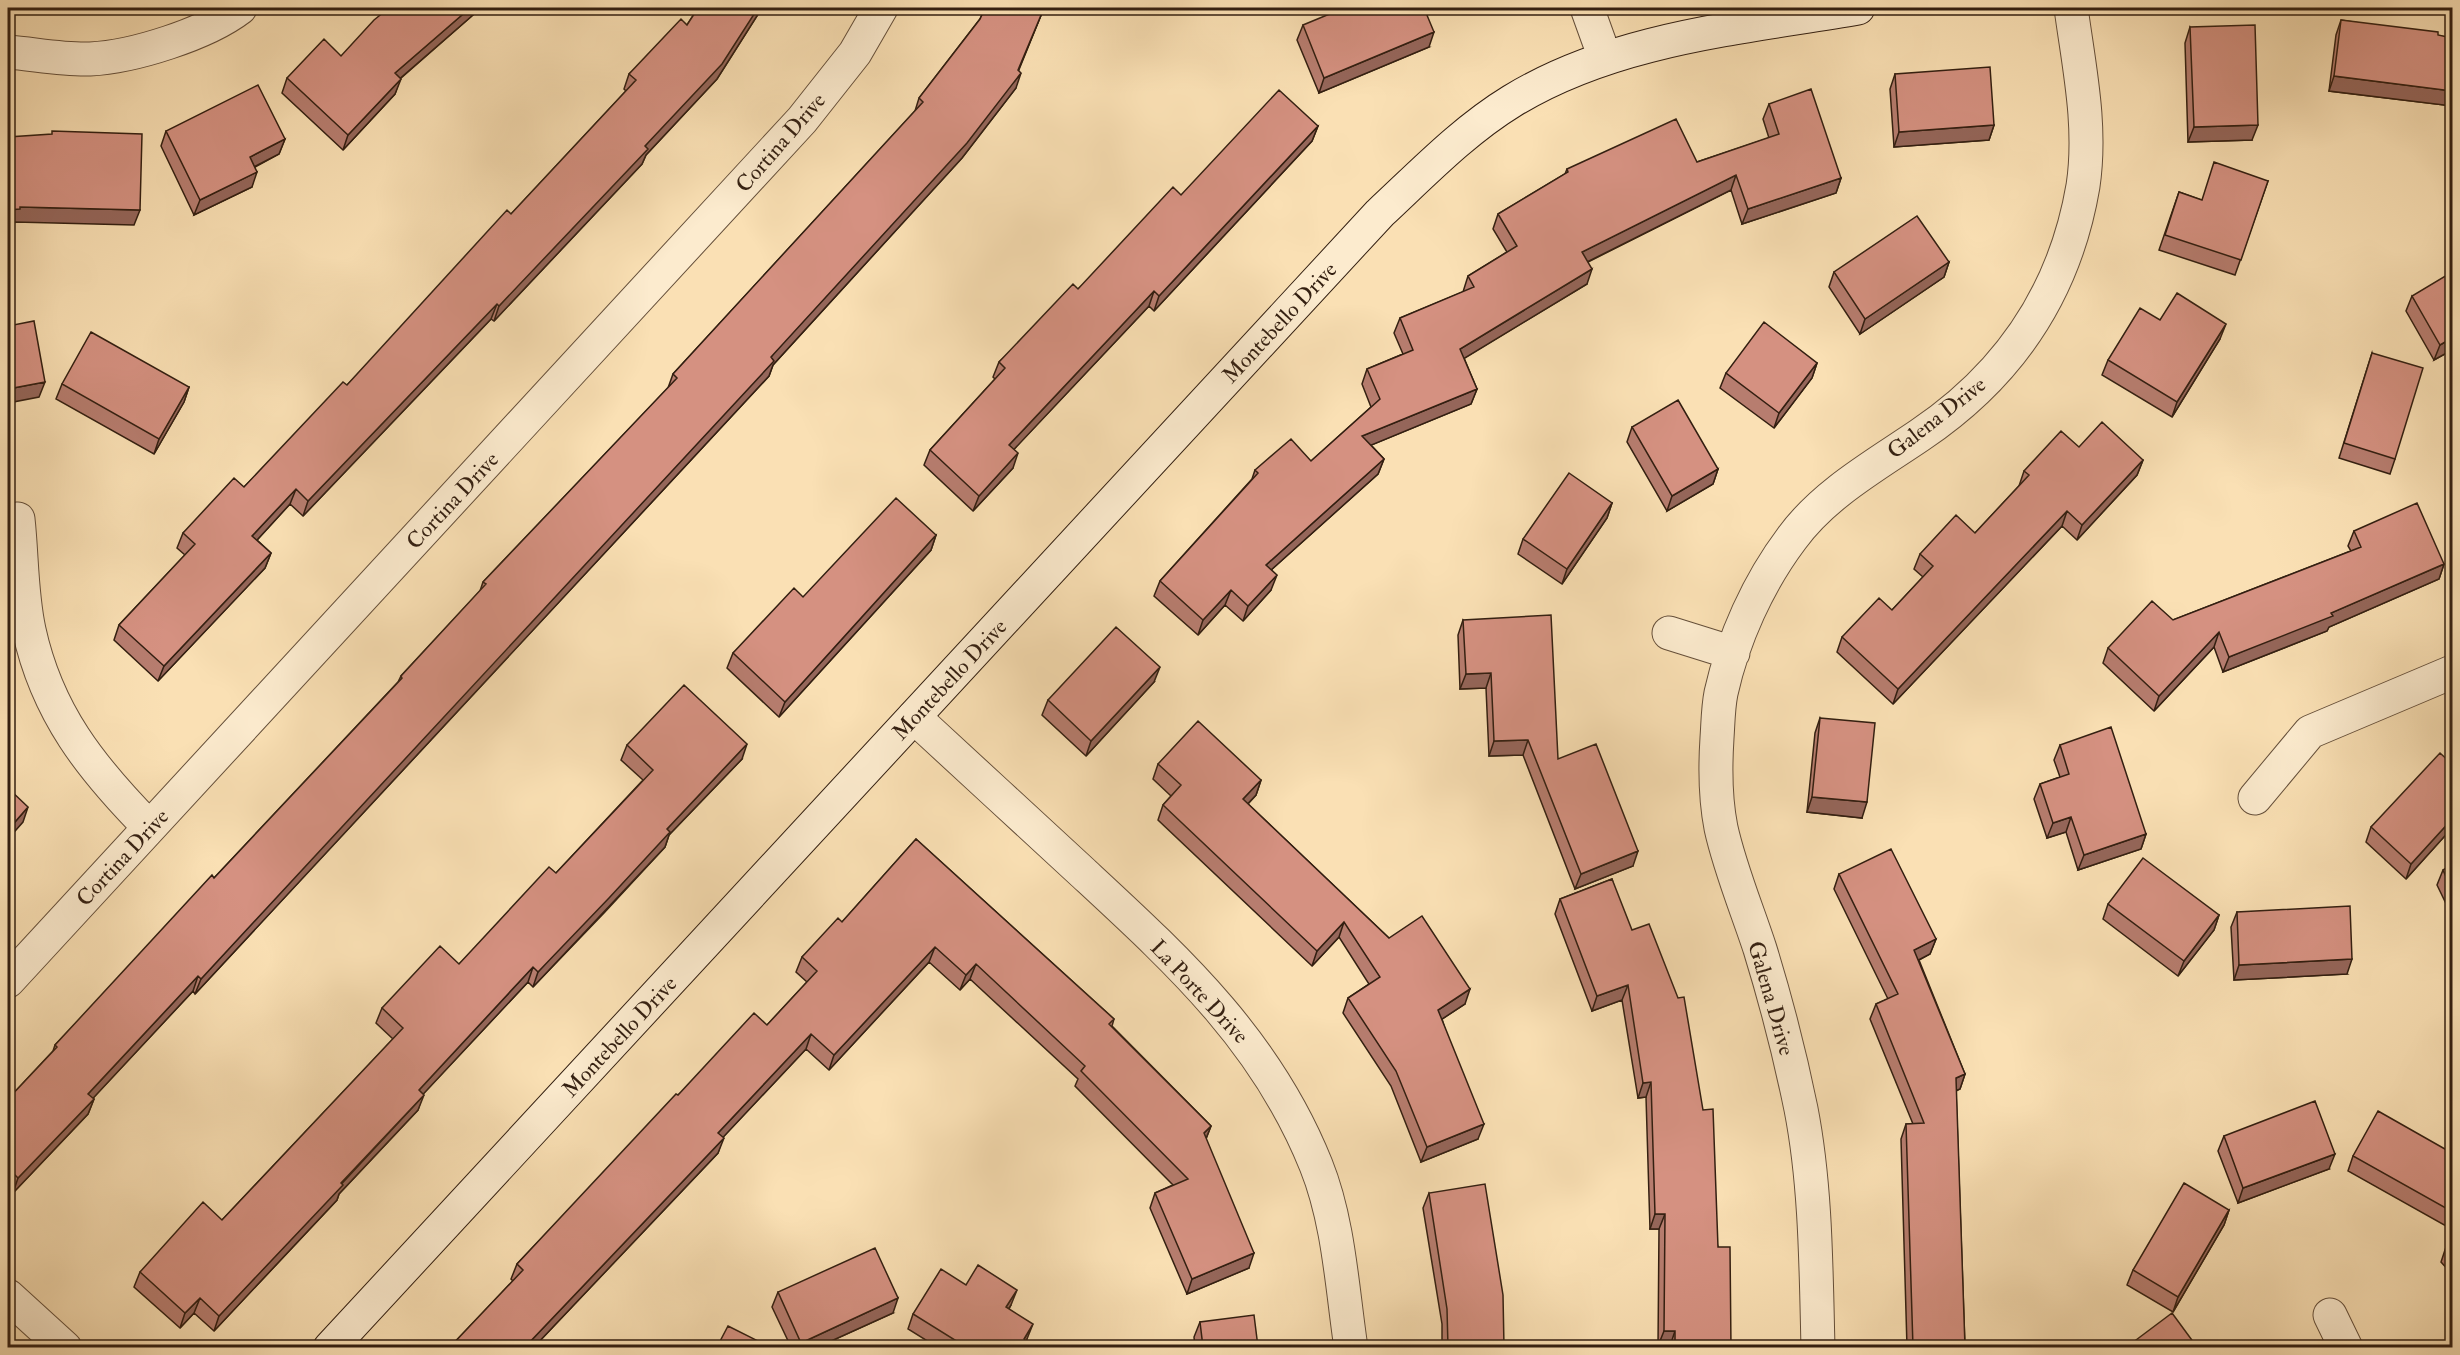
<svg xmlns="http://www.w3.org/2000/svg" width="2460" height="1355" viewBox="0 0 2460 1355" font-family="'IM FELL Double Pica',serif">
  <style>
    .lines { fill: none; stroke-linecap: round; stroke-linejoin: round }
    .street-casing { stroke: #654f3a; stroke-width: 35 }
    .secondary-casing { stroke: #331f11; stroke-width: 35 }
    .street { stroke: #fcebce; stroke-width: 33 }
    .secondary { stroke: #fcebce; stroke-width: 33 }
    .wall { fill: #b77d6f; stroke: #331f11; stroke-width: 1.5 }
    .shaded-wall { fill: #95665a; stroke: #331f11; stroke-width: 1.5 }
    .building { fill: #d59181; stroke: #331f11; stroke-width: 1.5 }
    .labels { text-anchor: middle; stroke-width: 4.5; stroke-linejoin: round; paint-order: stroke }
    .street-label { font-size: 22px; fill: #331f11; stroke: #fcebce }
  </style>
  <rect width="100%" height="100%" fill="#fae0b4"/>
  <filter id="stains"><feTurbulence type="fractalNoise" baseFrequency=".00333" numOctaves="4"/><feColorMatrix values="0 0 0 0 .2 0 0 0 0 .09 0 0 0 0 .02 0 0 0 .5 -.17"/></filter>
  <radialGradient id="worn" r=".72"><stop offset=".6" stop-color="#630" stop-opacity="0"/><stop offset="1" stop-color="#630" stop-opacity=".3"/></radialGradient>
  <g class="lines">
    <defs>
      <path id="street" d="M1587,8L1605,58
        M8,52C34,54 63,60 90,59C133,57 206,34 240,8
        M18,519C22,555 21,594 29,630C47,713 91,768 149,827
        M1669,633L1733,653
        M914,717C970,768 1025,820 1081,871C1177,960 1266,1040 1316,1165C1339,1222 1342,1288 1351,1348
        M2255,798L2310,732L2452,672
        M8,981L802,120L855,53L881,8
        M8,1296L65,1348
        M2330,1315L2346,1348
        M1818,1348C1816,1269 1816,1186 1801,1109C1790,1055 1776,1001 1760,949C1747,909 1730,869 1721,828C1715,798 1715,769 1717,738C1718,724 1718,708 1721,693C1733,639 1758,583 1792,538C1824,494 1876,465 1920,435C2009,375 2065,292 2083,186C2092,126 2079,67 2071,8"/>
      <path id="secondary" d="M330,1348L1380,213C1422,174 1463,131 1512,101C1615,38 1742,28 1858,8"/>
    </defs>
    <use href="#street" class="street-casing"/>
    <use href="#secondary" class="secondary-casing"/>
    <use href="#street" class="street"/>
    <use href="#secondary" class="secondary"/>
  </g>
  <path class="wall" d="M481,8L400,79L395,94L343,150L282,93L287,78L341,56Z
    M698,8H762L717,79L646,155L642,164L494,321L491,319L303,516L290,504L257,540L271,553L265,568L158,681L114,640L119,625L185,555L177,548L183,533L244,487L347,385L511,214L626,91L624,89L629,74L687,25Z
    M985,8H1044L1018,71L1016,88L962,158L773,365L769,376L195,994L193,991L93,1098L94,1099L88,1114L13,1193L8,1188V1099L53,1051L55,1045L214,878L398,682L401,676L480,591L483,582L668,388L673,374L915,111L919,98L980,19Z
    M2341,20L2452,38V106L2329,91L2336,35Z
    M1303,25L1429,47L1319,93L1297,40Z
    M2190,27L2252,140L2188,142L2185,43Z
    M1895,74L1994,125L1989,140L1894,147L1890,89Z
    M1769,104L1841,178L1836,193L1742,224L1731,190L1588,262L1587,284L1464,358L1477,389L1471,404L1371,445L1384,459L1378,474L1271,570V590L1243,621L1225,605L1198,635L1154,596L1160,581L1252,479L1255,470L1311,461L1371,407L1362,384L1367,369L1403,354L1394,333L1400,318L1463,292L1468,276L1507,252L1493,229L1498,214L1565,174L1567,169L1697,162L1769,138L1763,119Z
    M1318,126L1312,141L1154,311L1149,306L1014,449L1013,468L973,511L924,465L930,450L995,379L993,377L999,362L1078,289L1181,195Z
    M166,131L285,139L279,154L255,167L252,187L194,215L161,146Z
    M2268,181L2235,275L2159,250L2179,192L2201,200Z
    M1949,262L1944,277L1860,334L1829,287L1834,272Z
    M2412,296L2452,350L2434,360L2406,311Z
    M2160,320L2220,339L2172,417L2102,375L2108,360Z
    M2372,353L2395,459L2390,474L2339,458Z
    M1817,363L1812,378L1774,428L1720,388L1726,373Z
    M62,384L189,387L184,402L154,454L56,399Z
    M1632,427L1718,469L1713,484L1667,511L1627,442Z
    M2079,447L2143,460L2137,475L2077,540L2062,526L1893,704L1837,652L1842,637L1892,610L1923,577L1914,569L1920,554L1975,533L2019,486L2024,471Z
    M1612,503L1607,518L1562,584L1518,554L1523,539Z
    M2354,531L2444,564L2439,579L2329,627L2327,631L2223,672L2214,647L2154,711L2103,663L2108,648L2173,620L2351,551L2348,546Z
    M936,535L931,550L779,717L727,668L733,653L803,597Z
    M1463,620L1558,759L1633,866L1575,889L1523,755L1489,756L1486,688L1460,689L1458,635Z
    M1154,682L1086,756L1042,715L1048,700Z
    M1820,718L1862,818L1807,812L1815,733Z
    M627,745L742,759L669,835L665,847L604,913L533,987L528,982L423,1094L418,1110L339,1194L337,1200L214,1331L194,1313L180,1328L134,1287L140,1272L222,1220L393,1039L376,1023L382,1008L459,964L556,873L643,780L621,760Z
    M2060,745L2146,834L2141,849L2078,870L2066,832L2047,838L2034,799L2040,784L2060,777L2054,760Z
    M1158,764L1261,780L1256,795L1248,804L1389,938L1465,1004L1442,1019L1478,1139L1421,1162L1391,1086L1343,1013L1348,998L1369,984L1339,937L1312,966L1158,820L1163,805L1171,796L1153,779Z
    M2452,764V828L2406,879L2366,842L2371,827Z
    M916,839L1114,1019L1112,1026L1211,1126L1206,1139L1249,1268L1187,1294L1150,1208L1155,1193L1173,1185L1075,1086L1078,1079L970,979L960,990L929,962L829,1070L806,1049L723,1137L718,1153L534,1347H450L513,1281L511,1279L517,1264L678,1095L767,1025L807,982L796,972L802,957L842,922Z
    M2452,865V916L2437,885L2443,870Z
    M1839,874L1936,939L1930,954L1919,960L1965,1074L1960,1089L1956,1091L1965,1347H1907L1901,1139L1906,1124H1913L1870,1019L1876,1004L1888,999L1834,889Z
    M1612,879L1718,1247L1731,1347H1670V1346H1658L1659,1229H1650L1646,1097L1638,1098L1622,1000L1592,1011L1555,914L1560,899Z
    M2108,904L2219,915L2214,930L2178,976L2103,919Z
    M2237,912L2347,974L2234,980L2231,927Z
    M2224,1136L2329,1169L2238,1203L2218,1151Z
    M2452,1153V1214L2446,1226L2348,1171L2353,1156Z
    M1429,1193L1504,1347H1442V1324L1423,1208Z
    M2229,1210L2224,1225L2173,1312L2127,1285L2133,1270Z
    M2452,1241V1274L2441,1262L2446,1247Z
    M966,1285L1011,1305L1009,1309L1027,1339L1025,1342L1029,1347H937L908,1329L913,1314Z
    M778,1292L893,1313L818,1347H791L772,1307Z
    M1200,1322L1258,1347H1195L1194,1337Z"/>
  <path class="shaded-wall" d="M470,8H481L389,88L395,73Z
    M758,8H762L717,79L646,155L642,164L494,321L499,306L645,146Z
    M1044,8L1014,82L1021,73L1016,88L962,158L773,365L769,376L195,994L201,979L771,357Z
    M1434,32L1429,47L1319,93L1324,78Z
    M2334,76L2452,91V106L2329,91Z
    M401,79L395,94L343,150L348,135Z
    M1994,125L1989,140L1894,147L1899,132Z
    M2258,125L2252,140L2188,142L2194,127Z
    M1318,126L1312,141L1154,311L1159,296Z
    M285,139L279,154L244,172L250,157Z
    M257,172L252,187L194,215L200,200Z
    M1736,175L1731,190L1577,267L1582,252Z
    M1841,178L1836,193L1742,224L1748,209Z
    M20,207L140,210L134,225L15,222L14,224L8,225V210Z
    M1949,262L1944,277L1860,334L1865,319Z
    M1592,269L1587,284L1455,364L1460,349Z
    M1154,291L1149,306L1004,460L1009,445Z
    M497,304L491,319L303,516L308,501Z
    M2226,324L2220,339L2172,417L2177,402Z
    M2452,338V350L2434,360L2440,345Z
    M1817,363L1812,378L1774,428L1779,413Z
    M45,382L39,397L8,403V389Z
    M189,387L184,402L154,454L159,439Z
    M1477,389L1471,404L1357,451L1362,436Z
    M1018,453L1013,468L973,511L979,496Z
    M1384,459L1378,474L1260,580L1266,565Z
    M2143,460L2137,475L2077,540L2082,525Z
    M1718,469L1713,484L1667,511L1672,496Z
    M296,489L290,504L247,551L252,536Z
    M1612,503L1607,518L1562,584L1567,569Z
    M2067,511L2062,526L1893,704L1898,689Z
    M936,535L931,550L779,717L785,702Z
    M271,553L265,568L158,681L164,666Z
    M2444,564L2439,579L2329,627L2327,631L2223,672L2229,657Z
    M1277,575L1271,590L1243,621L1248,606Z
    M1231,590L1225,605L1198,635L1203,620Z
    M2219,632L2214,647L2154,711L2159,696Z
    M1160,667L1154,682L1086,756L1091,741Z
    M1491,673L1486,688L1460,689L1466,674Z
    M1528,740L1523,755L1489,756L1494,741Z
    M747,744L742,759L669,835L665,847L533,987L538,972L667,829Z
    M1261,780L1256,795L1238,814L1243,799Z
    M1812,797L1867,802L1862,818L1807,812Z
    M28,807L23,822L8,839V830Z
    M2071,817L2066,832L2047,838L2053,823Z
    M2452,819V828L2406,879L2411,864Z
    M2146,834L2141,849L2078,870L2084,855Z
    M1638,851L1633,866L1575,889L1581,874Z
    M2219,915L2214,930L2178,976L2184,961Z
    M1344,922L1339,937L1312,966L1317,951Z
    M1936,939L1930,954L1909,965L1914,950Z
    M935,947L929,962L829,1070L834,1055Z
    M2352,959L2347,974L2234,980L2239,965Z
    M976,964L970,979L960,990L966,975Z
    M533,967L528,982L413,1105L419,1090Z
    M198,976L193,991L83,1109L88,1094Z
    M1628,985L1622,1000L1592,1011L1597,996Z
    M1470,989L1465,1004L1433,1025L1438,1010Z
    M811,1034L806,1049L713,1148L718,1133Z
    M1965,1074L1960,1089L1950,1093L1956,1078Z
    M1651,1082L1646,1097L1638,1098L1643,1083Z
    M424,1095L418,1110L339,1194L337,1200L214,1331L219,1316Z
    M94,1099L88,1114L13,1193L18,1178Z
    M1484,1124L1478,1139L1421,1162L1427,1147Z
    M1211,1126L1205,1141L1204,1133Z
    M724,1138L718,1153L534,1347H525Z
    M2335,1154L2329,1169L2238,1203L2243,1188Z
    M2452,1209V1214L2446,1226L2451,1211Z
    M2229,1210L2224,1225L2173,1312L2178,1297Z
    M1655,1214H1665L1659,1229H1650Z
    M1254,1253L1249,1268L1187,1294L1192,1279Z
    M1017,1290L1011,1305L1000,1322L1006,1307Z
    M200,1298L194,1313L180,1328L185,1313Z
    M898,1298L893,1313L818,1347H799L801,1343Z
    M1033,1324L1027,1339L1022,1347L1024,1339Z
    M1664,1331H1675L1670,1346H1658Z"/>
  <path class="building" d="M389,8H470L395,73L401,79L348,135L287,78L324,39L341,56L374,20Z
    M698,8H758L722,64L645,146L648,149L499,306L497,304L308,501L296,489L252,536L271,553L164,666L119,625L195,544L183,533L234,478L244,487L343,382L347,385L507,210L511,214L636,80L629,74L681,19L687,25Z
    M985,8H1044L1018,70L1021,73L967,143L771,357L774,361L201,979L198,976L88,1094L94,1099L18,1178L8,1168V1099L57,1047L55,1045L212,875L214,878L402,678L401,676L486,584L483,582L677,378L673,374L923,102L919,98L980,19Z
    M1344,8H1424L1434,32L1324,78L1303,25Z
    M2341,20L2438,32V35L2452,38V91L2334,76Z
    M2255,25L2258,125L2194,127L2190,27Z
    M1990,67L1994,125L1899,132L1895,74Z
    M258,85L285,139L250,157L257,172L200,200L166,131Z
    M1811,89L1841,178L1748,209L1736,175L1582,252L1592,269L1460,349L1477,389L1362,436L1384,459L1266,565L1277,575L1248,606L1231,590L1203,620L1160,581L1258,473L1255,470L1291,439L1311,461L1380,399L1367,369L1413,350L1400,318L1474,287L1468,276L1517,246L1498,214L1568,172L1567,169L1676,119L1697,162L1779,134L1769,104Z
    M1279,90L1318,126L1159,296L1154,291L1009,445L1018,453L979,496L930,450L1005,368L999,362L1073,284L1078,289L1173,187L1181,195Z
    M52,131L142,134L140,210L20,207V209L8,210V137L52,134Z
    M2214,162L2268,181L2241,260L2165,235L2179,192L2202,200Z
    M1917,216L1949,262L1865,319L1834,272Z
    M2452,272V338L2440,345L2412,296Z
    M2177,293L2226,324L2177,402L2108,360L2140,308L2160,320Z
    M34,321L45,382L8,389V326Z
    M1764,322L1817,363L1779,413L1726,373Z
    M91,332L189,387L159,439L62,384Z
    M2372,353L2423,368L2395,459L2344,443Z
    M1678,400L1718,469L1672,496L1632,427Z
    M2102,422L2143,460L2082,525L2067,511L1898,689L1842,637L1879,598L1892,610L1933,566L1920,554L1956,515L1975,533L2029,475L2024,471L2061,431L2079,447Z
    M1569,473L1612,503L1567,569L1523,539Z
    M896,498L936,535L785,702L733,653L794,588L803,597Z
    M2417,503L2444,564L2331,613L2333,616L2229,657L2219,632L2159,696L2108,648L2152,601L2173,620L2361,547L2354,531Z
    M1551,615L1558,759L1596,744L1638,851L1581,874L1528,740L1494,741L1491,673L1466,674L1463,620Z
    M1116,627L1160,667L1091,741L1048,700Z
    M684,685L747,744L667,829L670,832L609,898L538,972L533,967L419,1090L424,1095L341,1183L343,1185L219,1316L200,1298L185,1313L140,1272L203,1202L222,1220L403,1028L382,1008L440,946L459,964L549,867L556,873L653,770L627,745Z
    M1820,718L1875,723L1867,802L1812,797Z
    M1198,721L1261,780L1243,799L1389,938L1422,916L1470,989L1438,1010L1484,1124L1427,1147L1396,1071L1348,998L1380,977L1344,922L1317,951L1163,805L1181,785L1158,764Z
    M2111,727L2146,834L2084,855L2071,817L2053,823L2040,784L2069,774L2060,745Z
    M2440,753L2452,764V819L2411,864L2371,827Z
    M8,788L28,807L8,830Z
    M916,839L1114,1019L1109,1024L1211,1126L1204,1133L1254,1253L1192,1279L1155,1193L1188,1179L1081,1071L1085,1066L976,964L966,975L935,947L834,1055L811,1034L718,1133L724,1138L525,1347H450L523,1270L517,1264L676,1094L678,1095L754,1013L767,1025L817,971L802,957L838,918L842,922Z
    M1891,849L1936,939L1914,950L1965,1074L1956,1078L1965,1347H1913L1906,1124L1924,1123L1876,1004L1898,994L1839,874Z
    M2143,858L2219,915L2184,961L2108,904Z
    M2452,865V890L2443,870Z
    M1612,879L1632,930L1649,924L1678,998L1684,997L1703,1110L1713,1109L1718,1247H1730L1731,1347H1675V1331H1664L1665,1214H1655L1651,1082L1643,1083L1628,985L1597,996L1560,899Z
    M2350,906L2352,959L2239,965L2237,912Z
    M2315,1101L2335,1154L2243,1188L2224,1136Z
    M2378,1111L2452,1153V1209L2451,1211L2353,1156Z
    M2184,1183L2229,1210L2178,1297L2133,1270Z
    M1485,1184L1503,1295L1504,1347H1448L1447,1309L1429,1193Z
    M2452,1241V1254L2446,1247Z
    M875,1248L898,1298L801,1343L778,1292Z
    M978,1265L1017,1290L1006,1307L1033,1324L1024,1339L1029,1347H966L913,1314L941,1269L966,1285Z
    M2172,1313L2197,1347H2136L2132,1343Z
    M1254,1315L1258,1347H1203L1200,1322Z
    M728,1326L770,1347H717Z"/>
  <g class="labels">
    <g class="street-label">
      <text transform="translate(780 142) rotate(-49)" y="8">Cortina Drive</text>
      <text transform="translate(1279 322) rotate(-47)" y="8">Montebello Drive</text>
      <text transform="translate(1936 417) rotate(-38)" y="8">Galena Drive</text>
      <text transform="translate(452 500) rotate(-47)" y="8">Cortina Drive</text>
      <text transform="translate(949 679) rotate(-47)" y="8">Montebello Drive</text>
      <text transform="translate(122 857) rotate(-47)" y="8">Cortina Drive</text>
      <text transform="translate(1200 991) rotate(47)" y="8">La Porte Drive</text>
      <text transform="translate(1772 998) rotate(74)" y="8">Galena Drive</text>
      <text transform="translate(619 1036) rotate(-47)" y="8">Montebello Drive</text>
    </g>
  </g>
  <rect width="2460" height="1355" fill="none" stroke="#fae0b4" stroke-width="30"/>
  <rect x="9" y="9" width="2442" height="1337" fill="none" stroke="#331f11" stroke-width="3"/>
  <rect x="15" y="15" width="2430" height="1325" fill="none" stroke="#331f11" stroke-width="1.5"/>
  <rect width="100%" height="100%" filter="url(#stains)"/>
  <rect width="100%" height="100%" fill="url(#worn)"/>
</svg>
